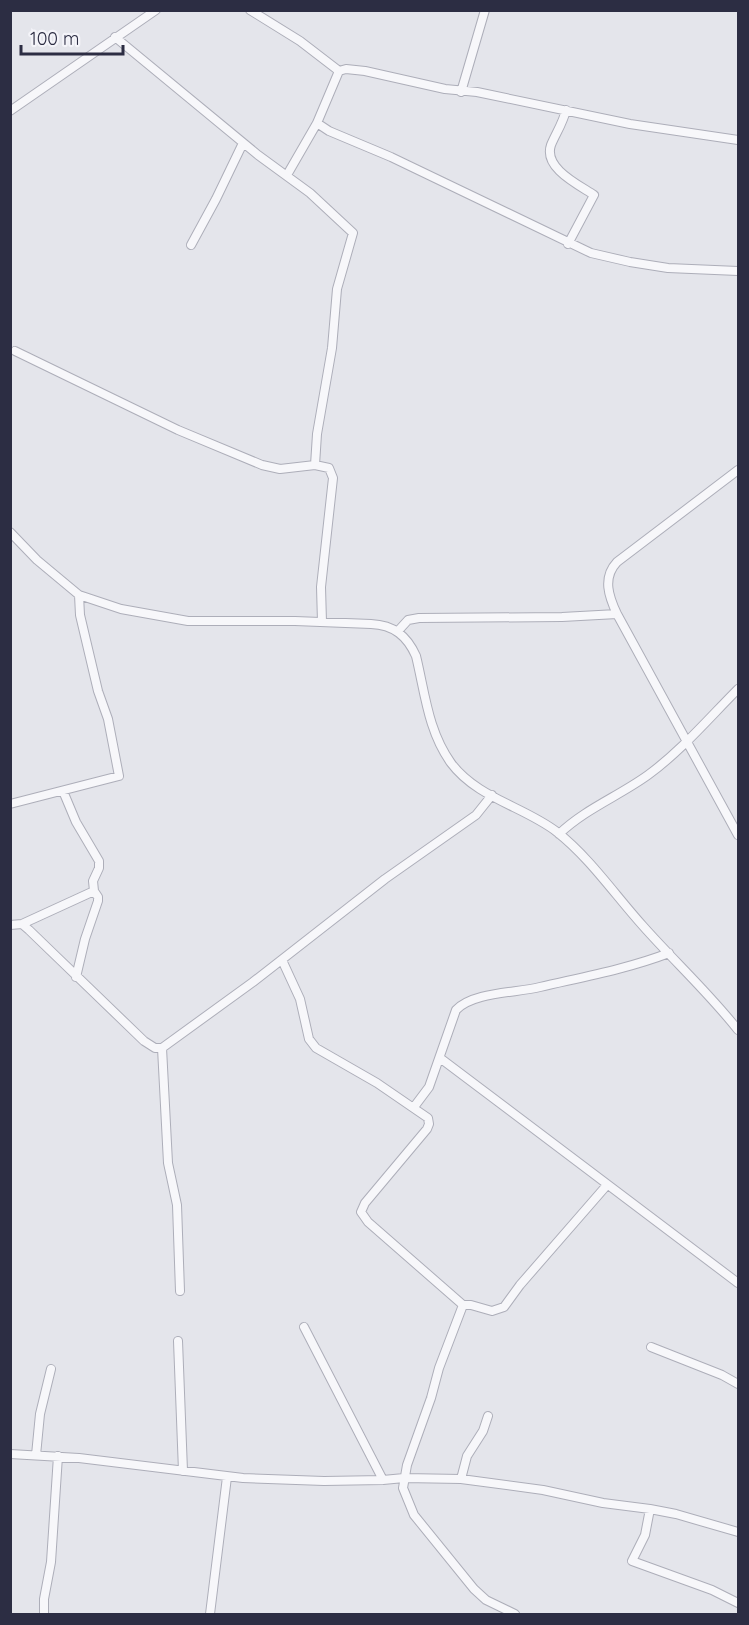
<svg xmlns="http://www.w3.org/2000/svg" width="749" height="1625" viewBox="0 0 749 1625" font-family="Quicksand,sans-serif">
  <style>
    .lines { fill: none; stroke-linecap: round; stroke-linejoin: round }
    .street-casing { stroke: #adaeb9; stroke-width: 10 }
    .street { stroke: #f7f7fa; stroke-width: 8 }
  </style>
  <rect width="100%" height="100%" fill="#e4e5eb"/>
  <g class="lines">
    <defs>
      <path id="street" d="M250,10L300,41L339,71
        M115,37L258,155L310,193L353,233L337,289L332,348L317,434L315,465L329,468L333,478L321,587L322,622
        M339,71L346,69L365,71L445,89L477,92L630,124L738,140
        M461,92L485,10
        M566,110C563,123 556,133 551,145C543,168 579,185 594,195L568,244
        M10,111L156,10
        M317,123L329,131L391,157L591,253L630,262L668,268L738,271
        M287,175L317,123L339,71
        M191,245L216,199L243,143
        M15,351L178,430L262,465L280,469L315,465
        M738,470L617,562C602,578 609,597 617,614L738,835
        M10,532L37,560L79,595L121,609L188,621H295L371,624C394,625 407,636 416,656C425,693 428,731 451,763C477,798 525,807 557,832C590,858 615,895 643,926C674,961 709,993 738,1030
        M398,631L408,620L419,618L562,617L617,614
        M10,804L119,776L108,719L98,691L80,615L79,595
        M559,834C585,809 619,796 648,775C681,751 709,718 738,689
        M22,924L94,891L93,881L99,868V861L76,822L63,791
        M10,925L22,924L29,930L144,1041L155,1048H162L253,982L385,879L476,815L492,795
        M282,960L300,999L309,1039L316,1048L377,1083L428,1118L429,1124L427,1129L365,1203L361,1212L368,1222L463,1305
        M76,977L85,939L98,901V897L94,891
        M162,1048L168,1163L177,1205L180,1291
        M440,1058L738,1283
        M414,1107L429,1087L456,1010C473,992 516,993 540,987C583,977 627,969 669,953
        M304,1327L383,1480
        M178,1341L183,1471
        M651,1347L722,1375L738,1384
        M10,1454L79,1458L243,1478L324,1481L383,1480L404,1478L461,1479L543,1490L603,1503L650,1509L676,1514L738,1532
        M36,1455L40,1414L51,1369
        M461,1479L467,1456L483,1431L488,1416
        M650,1509L645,1535L632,1561L712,1590L738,1603
        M44,1614V1599L51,1562L58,1456
        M210,1614L227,1477
        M515,1614L486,1600L474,1589L414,1515L403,1488L407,1465L431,1398L439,1368L463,1305H471L492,1311L504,1307L520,1285L607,1185"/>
    </defs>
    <use href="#street" class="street-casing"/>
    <use href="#street" class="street"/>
  </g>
  <rect width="749" height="1625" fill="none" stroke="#2c2d43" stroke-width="24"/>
  <path d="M21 45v9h102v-9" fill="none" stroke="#2c2d43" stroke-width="3"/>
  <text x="30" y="45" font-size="18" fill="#2c2d43" stroke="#f4f4f9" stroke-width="4.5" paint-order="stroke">100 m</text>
</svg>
